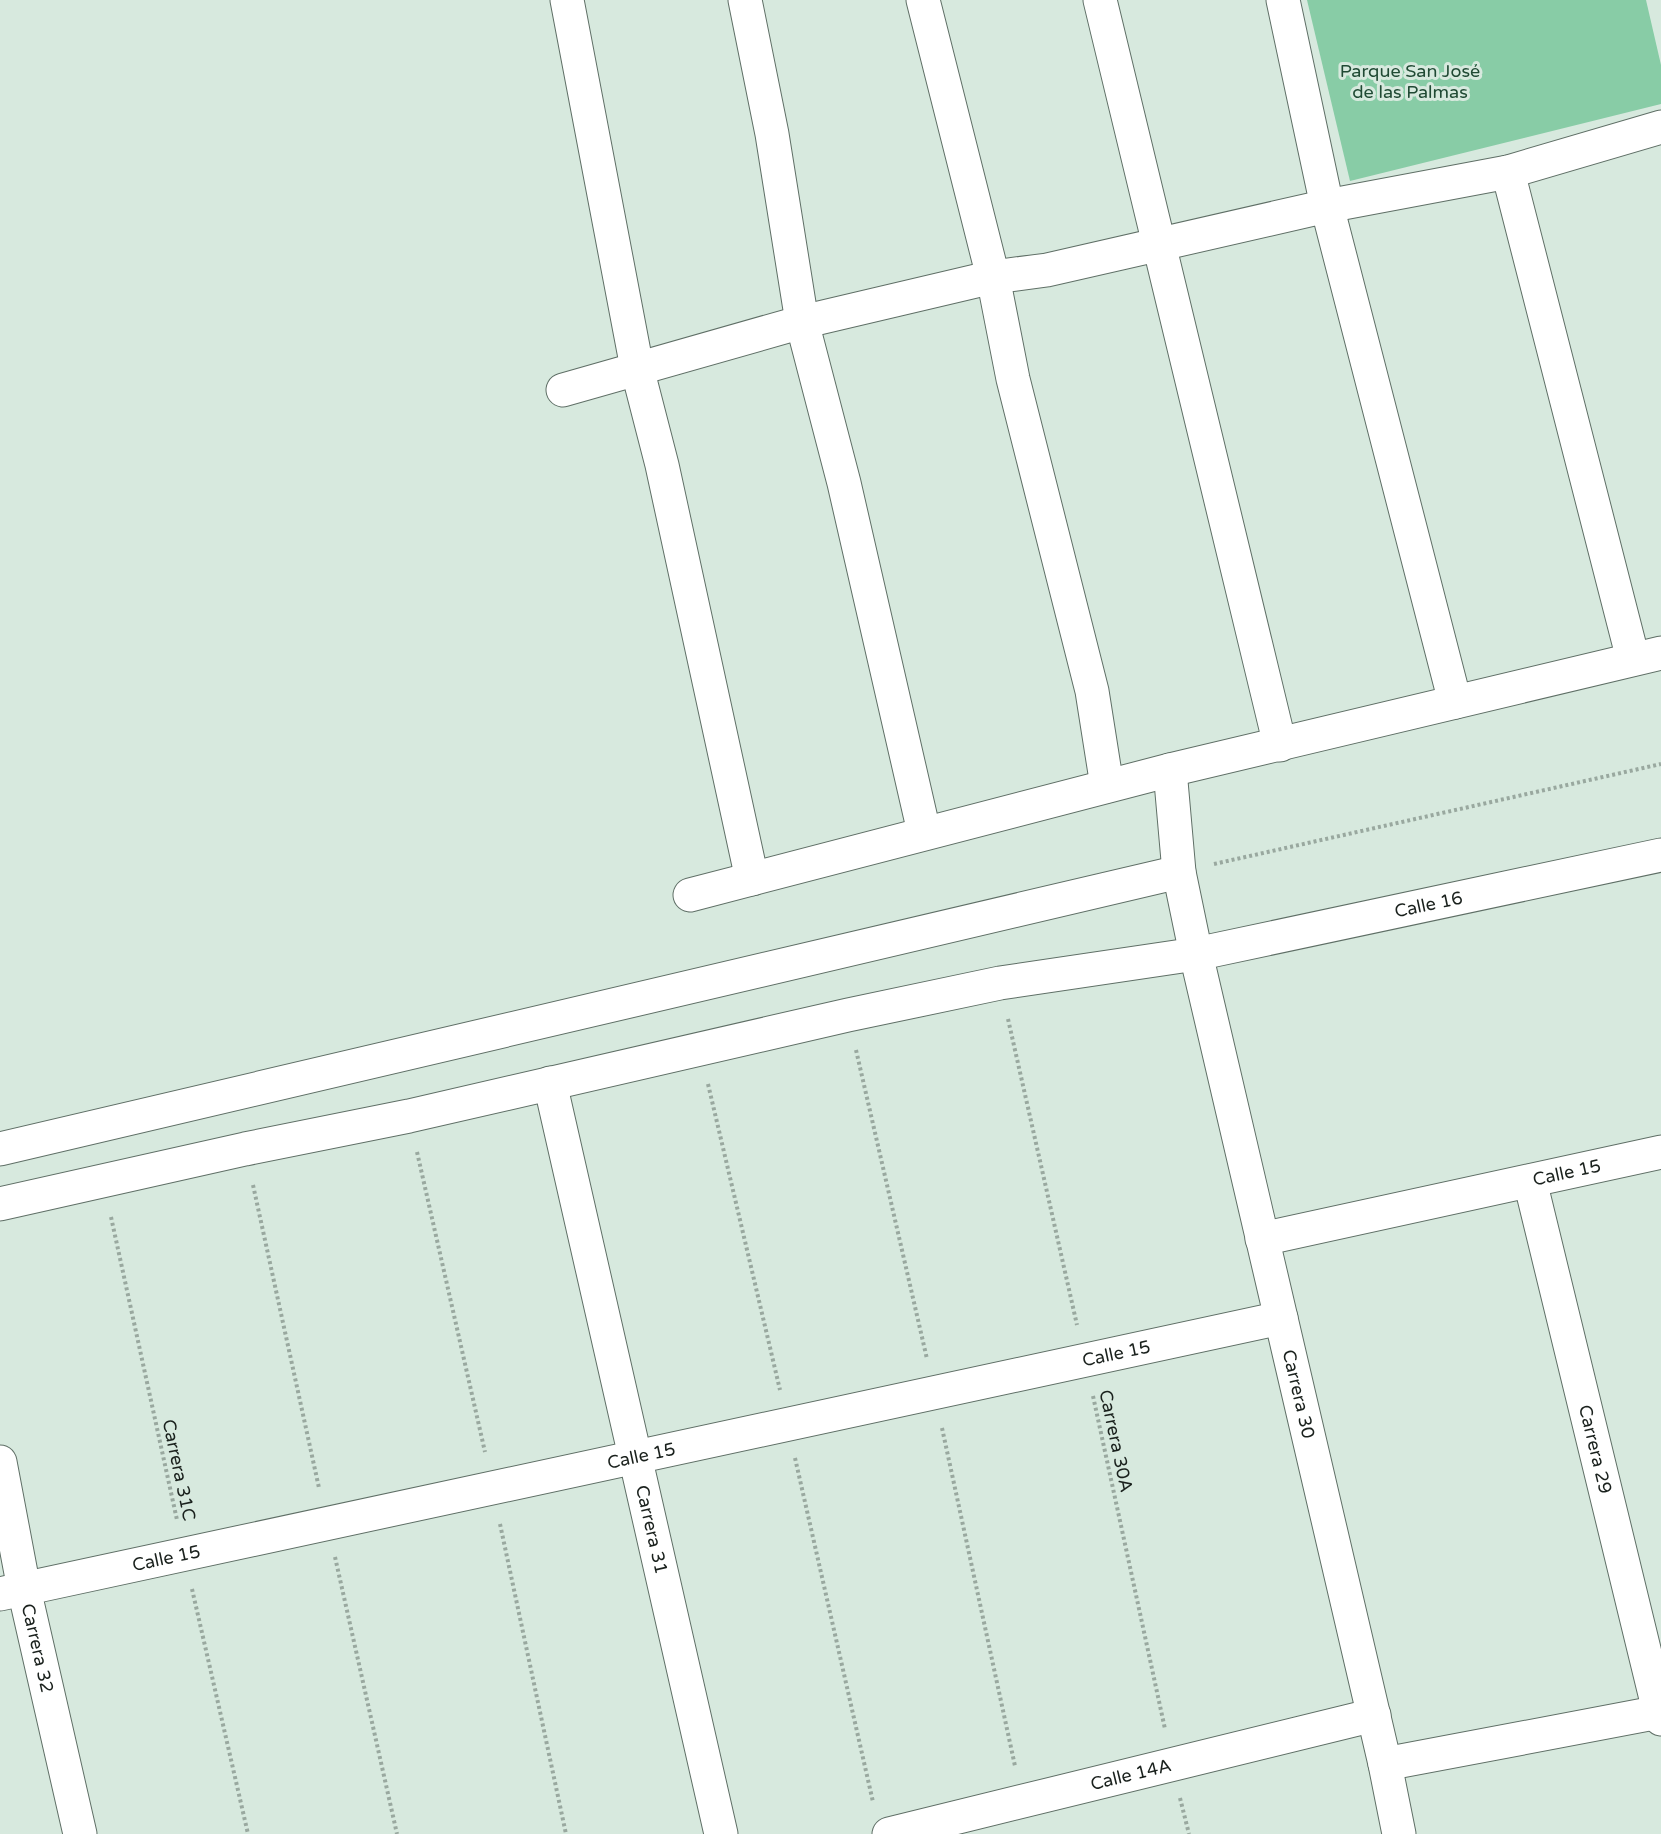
<svg xmlns="http://www.w3.org/2000/svg" width="1661" height="1834" viewBox="0 0 1661 1834" font-family="'Varela Round',sans-serif">
  <style>
    .green { fill: #88cca6 }
    .lines { fill: none; stroke-linecap: round; stroke-linejoin: round }
    .minor-casing { stroke: #5f6f66; stroke-width: 35 }
    .path { stroke: #99a89f; stroke-width: 4; stroke-dasharray: 3 3; stroke-linecap: butt }
    .minor { stroke: #fff; stroke-width: 33 }
    .labels { text-anchor: middle; stroke-width: 6; stroke-linejoin: round; paint-order: stroke }
    .park-label { font-size: 18px; fill: #204a34; stroke: #d7e9de }
    .street-label { font-size: 18px; fill: #1a211d; stroke: #d7e9de }
  </style>
  <rect width="100%" height="100%" fill="#d7e9de"/>
  <path class="green" d="M1307,0H1646L1661,65V104L1350,181Z"/>
  <g class="lines">
    <defs>
      <g id="minor">
        <path d="M567,0L637,368L662,465L752,879"/>
        <path d="M745,0L772,134L802,322L844,483L924,832"/>
        <path d="M923,0L993,277L1013,379L1092,691L1107,786"/>
        <path d="M1100,0L1280,745"/>
        <path d="M1283,0L1327,206L1455,702"/>
        <path d="M1508,172L1633,659"/>
        <path d="M563,390L802,322L993,277L1047,270L1327,206L1508,172L1661,127"/>
        <path id="s1" d="M1170,770L1179,872L1196,954L1385,1764L1399,1834"/>
        <path d="M690,895L1170,770L1661,653"/>
        <path id="s2" d="M550,1083L721,1834"/>
        <path d="M0,1149L1179,872"/>
        <path id="s3" d="M1530,1181L1661,1719"/>
        <path id="s4" d="M0,1204L245,1149L409,1116L848,1015L1000,983L1196,954L1661,855"/>
        <path id="s5" d="M1262,1239L1661,1152"/>
        <path id="s6" d="M0,1462L24,1589L80,1834"/>
        <path id="s7" d="M0,1594L1281,1318"/>
        <path d="M1385,1764L1660,1712"/>
        <path id="s8" d="M889,1834L1374,1715"/>
      </g>
    </defs>
    <use href="#minor" class="minor-casing"/>
    <path class="path" d="M1214,864L1661,764
      M1008,1019L1077,1325
      M856,1050L927,1359
      M708,1084L780,1390
      M417,1152L485,1452
      M253,1185L319,1488
      M111,1217L177,1520
      M1093,1396L1165,1729
      M942,1428L1015,1766
      M795,1458L873,1802
      M500,1524L566,1834
      M335,1557L397,1834
      M192,1589L248,1834
      M1180,1798L1189,1834"/>
    <use href="#minor" class="minor"/>
  </g>
  <g class="labels">
    <g class="park-label">
      <text x="1410" y="77">Parque San José<tspan x="1410" dy="21">de las Palmas</tspan></text>
    </g>
    <g class="street-label">
      <text dy="6" stroke="none"><textPath href="#s4" startOffset="1460">Calle 16</textPath></text>
      <text dy="6" stroke="none"><textPath href="#s5" startOffset="312">Calle 15</textPath></text>
      <text dy="6" stroke="none"><textPath href="#s7" startOffset="1142">Calle 15</textPath></text>
      <text dy="6" stroke="none"><textPath href="#s1" startOffset="638">Carrera 30</textPath></text>
      <text transform="translate(1116 1441) rotate(78)" y="6">Carrera 30A</text>
      <text dy="6" stroke="none"><textPath href="#s3" startOffset="276">Carrera 29</textPath></text>
      <text dy="6" stroke="none"><textPath href="#s7" startOffset="656">Calle 15</textPath></text>
      <text transform="translate(179 1470) rotate(78)" y="6">Carrera 31C</text>
      <text dy="6" stroke="none"><textPath href="#s2" startOffset="458">Carrera 31</textPath></text>
      <text dy="6" stroke="none"><textPath href="#s7" startOffset="170">Calle 15</textPath></text>
      <text dy="6" stroke="none"><textPath href="#s6" startOffset="190">Carrera 32</textPath></text>
      <text dy="6" stroke="none"><textPath href="#s8" startOffset="249">Calle 14A</textPath></text>
    </g>
  </g>
</svg>
